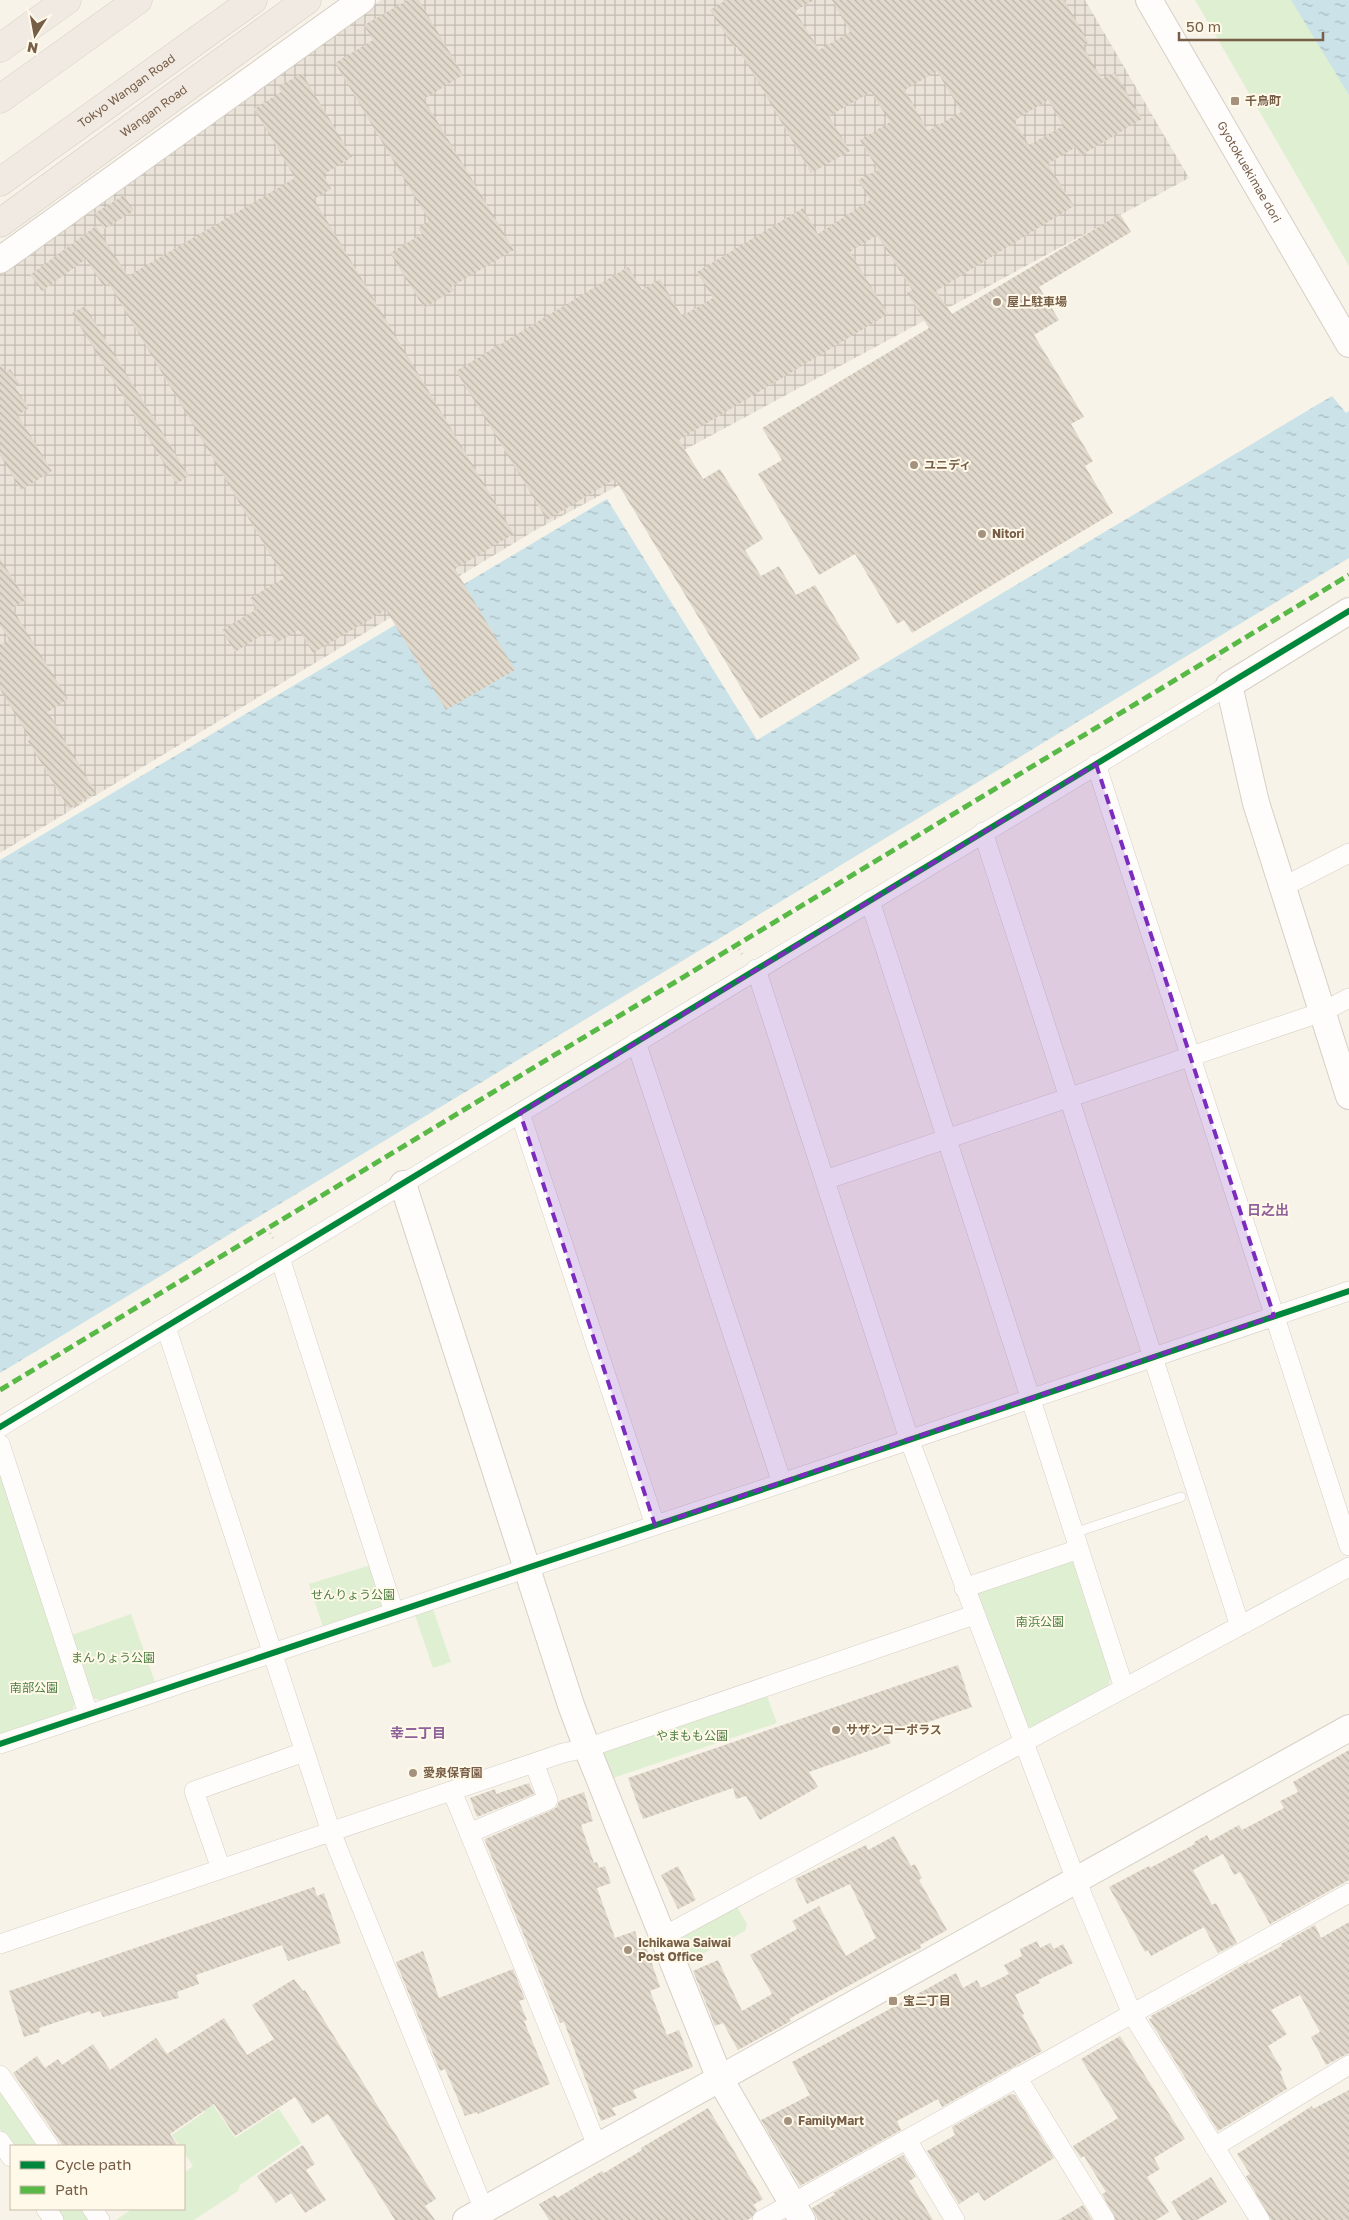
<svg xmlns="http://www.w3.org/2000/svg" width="1349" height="2220" viewBox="0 0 1349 2220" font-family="'Golos Text','Noto Sans JP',sans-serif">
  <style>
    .industrial { fill: url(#industrial-grid) }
    .park { fill: #dfefd2 }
    .water { fill: url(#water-ripples) }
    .building { fill: url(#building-back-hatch); fill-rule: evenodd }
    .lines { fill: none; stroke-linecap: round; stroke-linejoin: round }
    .lane-casing { stroke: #d6cfc5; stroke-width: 10 }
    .street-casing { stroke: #d6cfc5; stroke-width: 20 }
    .secondary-casing { stroke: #d6cfc5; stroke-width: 28 }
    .highway-casing { stroke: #d6cec4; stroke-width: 29 }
    .path { stroke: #d8d1c9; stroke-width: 3; stroke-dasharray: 1 4; stroke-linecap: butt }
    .lane { stroke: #fefdfc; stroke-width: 9 }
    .street { stroke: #fefdfc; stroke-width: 19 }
    .secondary { stroke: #fefdfc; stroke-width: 26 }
    .highway { stroke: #f1eae3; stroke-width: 28 }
    .quiet { stroke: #58b947; stroke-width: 5; stroke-dasharray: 10 5; stroke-linecap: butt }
    .cycleway-casing { stroke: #fff9ea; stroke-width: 9 }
    .cycleway { stroke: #00873e; stroke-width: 6 }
    .marked { fill: #7b2cbf; fill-opacity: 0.2; stroke: #7b2cbf; stroke-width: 4; stroke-dasharray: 10 6; stroke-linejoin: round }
    .poi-dot { fill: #a4927f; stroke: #fff9ea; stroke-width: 2 }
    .labels { text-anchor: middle; stroke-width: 4; stroke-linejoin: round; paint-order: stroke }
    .street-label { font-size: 12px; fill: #775e47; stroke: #fff9ea }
    .poi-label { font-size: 12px; font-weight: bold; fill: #775e47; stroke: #fff9ea; text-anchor: start }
    .park-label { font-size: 12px; fill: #4a7d3f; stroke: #fff9ea }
    .neighbourhood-label { font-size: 14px; font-weight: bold; fill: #8f629b; stroke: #fff9ea }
  </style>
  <defs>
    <pattern id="industrial-grid" width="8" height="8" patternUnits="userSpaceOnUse" patternTransform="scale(1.25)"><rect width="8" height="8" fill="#eae3d9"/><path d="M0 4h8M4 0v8" fill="none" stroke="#c2bbb2"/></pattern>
    <pattern id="water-ripples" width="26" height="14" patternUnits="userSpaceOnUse" patternTransform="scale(1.25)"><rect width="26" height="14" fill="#cae2e8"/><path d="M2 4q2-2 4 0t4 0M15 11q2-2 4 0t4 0" fill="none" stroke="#a9babe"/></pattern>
    <pattern id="building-back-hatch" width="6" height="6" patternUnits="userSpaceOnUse" patternTransform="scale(1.25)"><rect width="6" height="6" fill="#e2d9cd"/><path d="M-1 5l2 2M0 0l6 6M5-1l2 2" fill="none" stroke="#bcb3a8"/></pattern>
  </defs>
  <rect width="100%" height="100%" fill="#f7f3e8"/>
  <path class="industrial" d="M381,0H1085L1189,178L534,531L0,853V272Z"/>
  <path class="park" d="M1195,0H1349V266Z
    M0,1475L76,1702L71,1712L0,1737Z
    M1064,1560L1073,1562L1111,1678L1107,1688L1034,1728L1026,1726L977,1598L978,1589Z
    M371,1565L384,1603L379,1612L324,1630L309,1584Z
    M433,1609L451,1662L433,1668L415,1615Z
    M131,1614L155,1682L101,1700L92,1698L72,1635Z
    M767,1696L777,1723L610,1779L602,1759L606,1749Z
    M737,1907L747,1924L745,1931L686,1963L678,1949L681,1938Z
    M0,2086L41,2146H12L0,2129Z
    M209,2099L235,2138L279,2109L301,2143L240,2185L238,2191L194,2220H116L132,2209H184V2173L193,2166L184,2152V2146H180L172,2135L205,2112L201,2105Z
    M55,2209H84L91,2220H63Z"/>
  <path class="water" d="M1291,0H1349V95Z
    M1332,396L1346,413L1349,411V558L0,1373V860L607,499L757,740Z"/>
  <path class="building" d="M408,0H419L463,75L424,99L514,250L451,287L454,290L424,308L390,253L422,234L418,228L429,221L335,63L373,40L364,25Z
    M726,0H814L795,11L819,50L850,32L832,0H1064L1089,43L1083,46L1102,79L1115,72L1142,119L1080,156L1076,147L1048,164L1074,206L936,291L952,314L1120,214L1131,232L1039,287L1059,320L1034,335L1084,417L1071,424L1093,461L1085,466L1113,513L912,633L904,620L897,624L855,554L819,575L758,474L782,460L762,428L929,328L907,293L912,290L877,235L850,252L888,314L679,440L703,479L720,469L754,524L763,539L745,550L761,576L779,566L796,595L815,585L860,659L760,719L615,479L547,520L456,371L628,267L642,290L660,279L682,316L713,298L697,272L803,208L818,234L870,200L858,180L878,170L860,140L890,122L871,92L829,116L850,151L811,173L752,72L737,47L734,48L710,10ZM937,71L961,112L928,131L905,90ZM1048,100L1063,126L1029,145L1014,121Z
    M302,73L352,157L323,175L331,189L314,199L514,534L455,569L515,670L446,710L386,610L313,653L299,630L276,643L269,631L235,652L222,630L257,609L250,598L284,578L109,284L104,287L86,259L42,291L30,275L96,226L128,276L295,178L254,109L281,92L278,87Z
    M124,195L134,211L104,229L94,214Z
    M85,306L189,476L176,484L72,313Z
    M0,363L6,372L10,369L20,384L15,387L29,408L18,415L52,471L21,490L0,455Z
    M0,558L26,600L12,608L68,699L48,712L96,793L69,809L28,741L30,739L0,689V645L9,640L0,625Z
    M958,1665L972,1707L888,1736L891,1743L809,1772L818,1787L760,1820L746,1796L736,1799L733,1788L643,1819L628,1778Z
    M1349,1750V1880L1270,1924L1240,1872L1234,1875L1223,1854L1193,1870L1212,1905L1216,1903L1237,1943L1218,1953L1204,1927L1151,1956L1148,1950L1145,1952L1109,1887L1149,1866L1150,1868L1195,1844L1194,1842L1207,1835L1210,1841L1239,1825L1242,1830L1284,1808L1280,1801L1298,1792L1293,1782Z
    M529,1783L534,1794L477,1817L470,1798L495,1789L496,1794Z
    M584,1792L593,1821L581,1825L594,1863L597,1862L599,1868L605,1866L611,1883L597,1888L615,1938L635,1931L638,1940L643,1938L660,1987L650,1991L667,2035L679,2030L693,2067L633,2090L637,2098L612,2108L616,2115L601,2121L564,2022L560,2023L485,1841V1839L552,1810L557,1807L559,1801Z
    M894,1836L911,1866L915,1864L922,1878L919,1880L947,1930L920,1945L921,1948L892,1962L821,2001L789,2019L791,2021L738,2050L723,2023L715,2026L693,1971L718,1960L742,2011L772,1994L750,1955L797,1929L792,1921L819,1906L846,1956L876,1938L850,1884L807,1904L795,1879L866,1845L868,1850Z
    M678,1866L696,1900L678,1909L661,1875Z
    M314,1887L317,1896L324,1893L341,1943L288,1961L282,1945L196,1975L199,1984L177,1992L179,1998L103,2017L100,2011L91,2014L90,2011L39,2028L40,2032L24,2037L9,1991Z
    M1349,1922V2053L1326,2065L1311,2037L1320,2032L1300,1995L1271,2010L1287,2034L1268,2046L1282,2070L1280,2072L1287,2089L1218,2131L1149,2019L1152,2018L1151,2016L1192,1994V1995L1248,1962V1964L1282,1946L1281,1944L1315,1925L1321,1938Z
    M1037,1941L1040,1948L1050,1943L1054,1949L1063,1944L1073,1963L1038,1980L1040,1983L1015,1995L1024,2014L1022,2015L1042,2051L942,2107L938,2099L897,2121L901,2130L800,2186L761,2120L810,2095L792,2062L956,1973L963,1988L977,1980L981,1988L1009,1974L1004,1965L1022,1956L1020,1949Z
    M423,1951L439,1998L513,1969L525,1999L519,2001L527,2020L524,2021L550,2084L478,2114L477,2112L465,2116L445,2069L440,2071L396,1962Z
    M294,1979L303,1991L305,1990L436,2199L425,2206L435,2220H395L328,2114L312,2124L295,2097L235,2136L214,2104L170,2134L178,2146H63L13,2073L37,2056L45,2068L58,2059L62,2065L93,2044L110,2070L156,2038L167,2054L224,2018L247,2055L274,2039L252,2005Z
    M1120,2036L1185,2139L1154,2158L1160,2169L1147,2177L1169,2212L1156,2220H1116L1102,2194L1106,2192L1084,2156L1081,2158L1073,2146L1118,2118L1081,2059Z
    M1349,2090V2220H1271L1246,2176L1250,2174L1237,2154L1312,2106L1313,2109Z
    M1011,2094L1015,2095L1054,2158L984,2201L978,2192L959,2204L927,2151L955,2135L952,2127Z
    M708,2108L763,2199L753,2205L757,2210L751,2218L747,2220H549L539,2204L555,2195L557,2198L602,2171L604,2173L642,2150L641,2148Z
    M303,2145L315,2164L306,2170L326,2200L305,2213L291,2193L276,2203L257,2176Z
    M903,2155L916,2177L909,2181L933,2220H818L812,2208L836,2194L833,2193Z
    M1211,2177L1227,2202L1197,2220H1182L1171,2202Z
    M1083,2205L1092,2220H1058Z"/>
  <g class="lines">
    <defs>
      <path id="lane" d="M1074,1533L1181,1497"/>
      <path id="street" d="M1096,764L1349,1546
        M983,832L1240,1626
        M1283,887L1349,853
        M870,901L1124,1688
        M756,969L909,1439L1076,1880L1132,2014L1260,2220
        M636,1042L782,1483
        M520,1113L655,1525
        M825,1180L1322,1012L1349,998
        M280,1258L394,1612
        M166,1327L331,1832L484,2210
        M0,1427L1229,685
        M0,1444L88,1713
        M964,1588L1079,1549
        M0,1744L782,1483L1349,1291
        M452,1791L598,2148
        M469,1833L548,1800L534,1763
        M221,1869L194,1791L304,1752
        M662,1937L1349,1567
        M0,1944L563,1753L587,1748L974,1615
        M0,2075L49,2146
        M1017,2077L1105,2220
        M907,2140L955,2220
        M0,2141L11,2157
        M1214,2147L1349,2065
        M46,2209L54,2220
        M92,2209L100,2220
        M762,2220L1349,1893"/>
      <g id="secondary">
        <path id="s1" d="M1149,0L1349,344"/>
        <path d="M0,260L362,0"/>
        <path d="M1349,611L1229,685L1256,803L1349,1096"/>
        <path d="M403,1184L571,1705L587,1748L720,2079L802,2220"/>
        <path d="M466,2220L1349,1728"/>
      </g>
      <g id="highway">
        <path d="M0,48L67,0"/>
        <path d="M0,99L138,0"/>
        <path id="s2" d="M0,182L253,0"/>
        <path id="s3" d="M0,223L307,0"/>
      </g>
    </defs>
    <use href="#lane" class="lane-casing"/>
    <use href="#street" class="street-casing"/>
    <use href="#secondary" class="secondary-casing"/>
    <use href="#highway" class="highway-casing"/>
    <path class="path" d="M1217,655L1222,663
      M736,945L744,957
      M267,1229L275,1241"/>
    <use href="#lane" class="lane"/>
    <use href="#street" class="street"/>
    <use href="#secondary" class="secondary"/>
    <use href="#highway" class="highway"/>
    <path class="quiet" d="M0,1390L1349,575"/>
    <defs>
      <path id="cycleway" d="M0,1427L1349,611
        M0,1744L782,1483L1349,1291"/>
    </defs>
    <use href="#cycleway" class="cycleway-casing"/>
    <use href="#cycleway" class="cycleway"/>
  </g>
  <path class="marked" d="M1096,764L1274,1316L655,1525L520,1113Z"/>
  <g class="poi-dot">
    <rect x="1230" y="96" width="10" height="10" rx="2.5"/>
    <circle cx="997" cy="302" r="5"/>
    <circle cx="914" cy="465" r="5"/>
    <circle cx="982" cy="534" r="5"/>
    <circle cx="836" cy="1730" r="5"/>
    <circle cx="413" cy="1773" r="5"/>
    <circle cx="628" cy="1950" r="5"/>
    <rect x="888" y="1996" width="10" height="10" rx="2.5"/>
    <circle cx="788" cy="2121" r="5"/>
  </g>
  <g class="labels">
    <g class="street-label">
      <text dy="4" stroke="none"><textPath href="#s2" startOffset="156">Tokyo Wangan Road</textPath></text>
      <text dy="4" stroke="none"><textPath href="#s3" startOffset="190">Wangan Road</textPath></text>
      <text dy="4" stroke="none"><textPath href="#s1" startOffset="199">Gyotokuekimae dori</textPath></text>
    </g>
    <g class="poi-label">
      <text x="1245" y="105">千鳥町</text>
      <text x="1007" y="306">屋上駐車場</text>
      <text x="924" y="469">ユニディ</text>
      <text x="992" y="538">Nitori</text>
      <text x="846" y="1734">サザンコーポラス</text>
      <text x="423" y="1777">愛泉保育園</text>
      <text x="638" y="1947">Ichikawa Saiwai<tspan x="638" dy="14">Post Office</tspan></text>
      <text x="903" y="2005">宝二丁目</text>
      <text x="798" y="2125">FamilyMart</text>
    </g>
    <g class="park-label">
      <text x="353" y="1599">せんりょう公園</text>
      <text x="1040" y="1626">南浜公園</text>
      <text x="113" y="1662">まんりょう公園</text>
      <text x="34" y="1692">南部公園</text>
      <text x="692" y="1740">やまもも公園</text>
    </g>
    <g class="neighbourhood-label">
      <text x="1268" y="1215">日之出</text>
      <text x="418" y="1738">幸二丁目</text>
    </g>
  </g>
  <rect x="10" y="2145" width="175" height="65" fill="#fff9ea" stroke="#c9bba9"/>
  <rect x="20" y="2161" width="25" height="8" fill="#00873e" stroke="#c9bba9"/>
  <text x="55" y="2170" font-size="15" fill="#775e47">Cycle path</text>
  <rect x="20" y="2186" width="25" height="8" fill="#58b947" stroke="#c9bba9"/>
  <text x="55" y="2195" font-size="15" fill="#775e47">Path</text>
  <g transform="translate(35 35) rotate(191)" stroke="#fff9ea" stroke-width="4" paint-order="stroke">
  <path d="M0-4L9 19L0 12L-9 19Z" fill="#775e47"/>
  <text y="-8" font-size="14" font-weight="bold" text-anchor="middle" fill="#775e47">N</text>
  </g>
  <path d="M1179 32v8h144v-8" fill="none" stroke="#775e47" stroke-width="2.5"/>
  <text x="1186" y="32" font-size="15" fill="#775e47" stroke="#fff9ea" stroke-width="4" paint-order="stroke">50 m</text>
</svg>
